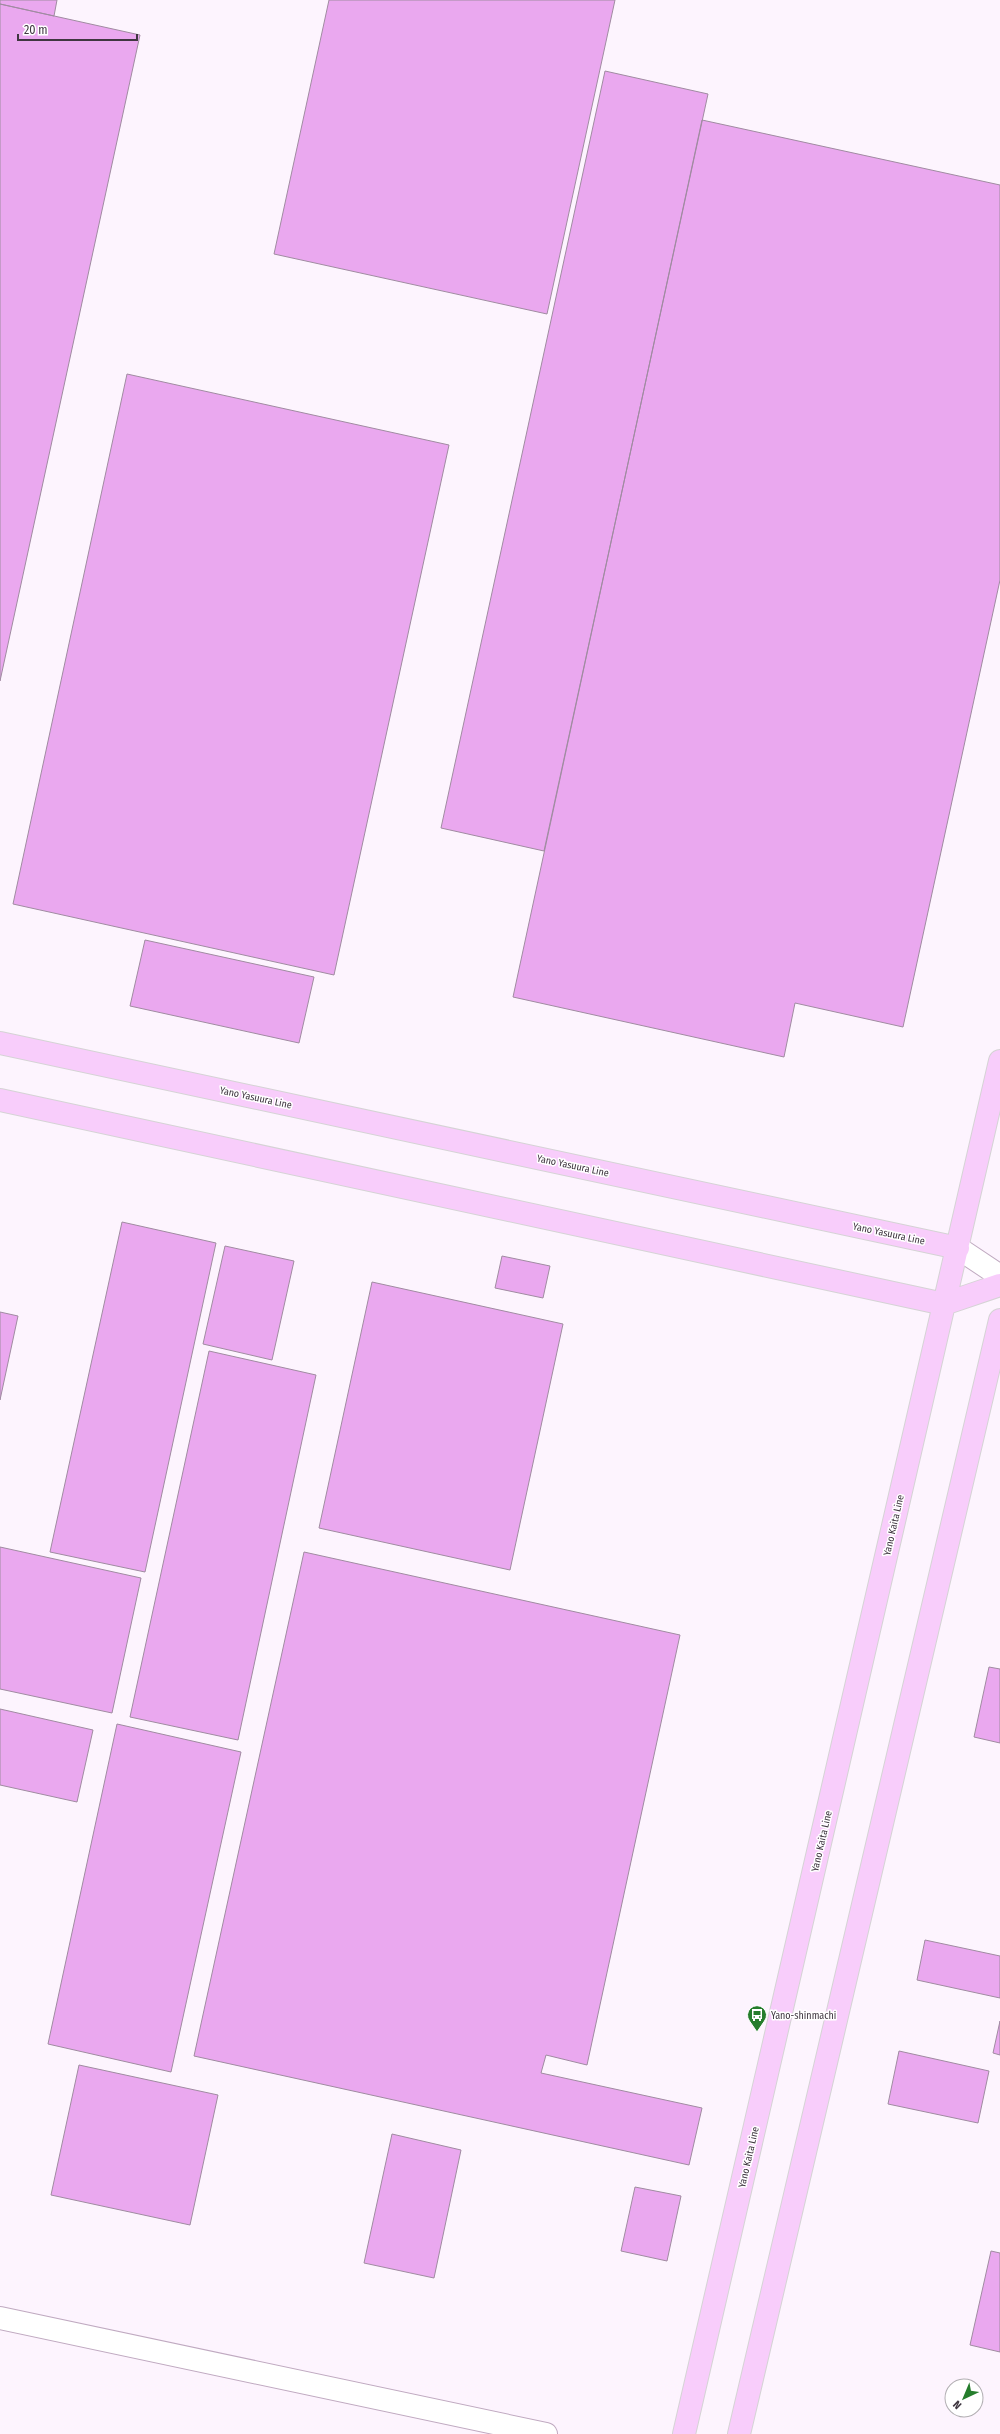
<svg xmlns="http://www.w3.org/2000/svg" width="1000" height="2434" viewBox="0 0 1000 2434" font-family="'Fira Sans Condensed',sans-serif">
  <style>
    .building { fill: #eaa8ef; stroke: #a08ba1 }
    .lines { fill: none; stroke-linecap: round; stroke-linejoin: round }
    .minor-casing { stroke: #c0aac1; stroke-width: 24 }
    .major-casing { stroke: #d5d3d5; stroke-width: 24 }
    .minor { stroke: #fff; stroke-width: 22 }
    .major { stroke: #f8cdfb; stroke-width: 22 }
    .labels { text-anchor: middle; stroke-width: 3; stroke-linejoin: round; paint-order: stroke }
    .street-label { font-size: 10px; fill: #3f3640; stroke: #fff }
    .poi-label { font-size: 10px; fill: #3f3640; stroke: #fff; text-anchor: start }
  </style>
  <rect width="100%" height="100%" fill="#fdf4fe"/>
  <path class="building" d="M0,0H57L54,16L0,4Z
    M329,0H615L547,314L274,254Z
    M0,4L140,35L0,681Z
    M605,71L708,94L544,851L441,828Z
    M702,120L1000,185V580L903,1027L795,1003L784,1057L513,997Z
    M127,374L449,445L334,975L13,904Z
    M145,940L314,977L299,1043L130,1006Z
    M122,1222L216,1243L145,1572L50,1552Z
    M225,1246L294,1261L272,1360L203,1344Z
    M502,1256L550,1266L543,1298L495,1288Z
    M372,1282L563,1324L510,1570L319,1528Z
    M0,1312L18,1316L0,1400Z
    M209,1351L316,1375L238,1740L130,1717Z
    M0,1547L141,1578L112,1713L0,1689Z
    M304,1552L680,1635L587,2065L546,2055L541,2073L702,2108L689,2165L194,2056Z
    M989,1667L1000,1669V1743L974,1737Z
    M0,1709L93,1730L77,1802L0,1785Z
    M117,1724L241,1752L171,2072L48,2044Z
    M925,1940L1000,1956V1998L917,1980Z
    M1000,2021V2055L993,2053Z
    M899,2051L989,2071L978,2123L888,2104Z
    M79,2065L218,2095L190,2225L51,2195Z
    M392,2134L461,2150L434,2278L364,2263Z
    M635,2187L681,2196L667,2261L621,2251Z
    M991,2251L1000,2253V2352L970,2345Z"/>
  <g class="lines">
    <defs>
      <path id="minor" d="M958,1248L1000,1276
        M0,2318L546,2434"/>
      <path id="major" d="M0,1043L958,1248
        M0,1100L944,1304L1000,1285
        M684,2434L1000,1061
        M739,2434L1000,1320"/>
    </defs>
    <use href="#minor" class="minor-casing"/>
    <use href="#major" class="major-casing"/>
    <use href="#minor" class="minor"/>
    <use href="#major" class="major"/>
  </g>
  <defs>
    <symbol id="bus-pin" viewBox="-11 -11 22 30"><path d="M0 17L-7.5 6A9.5 9.5 0 1 1 7.5 6Z" fill="#257d2c" stroke="#fff"/><path d="M-5-6H5V4H4V6H2V4H-2V6H-4V4H-5ZM-3.5-4V0h7V-4ZM-3.5 1.2v1.5H-2V1.2ZM2 1.2v1.5H3.5V1.2Z" fill="#fff"/></symbol>
  </defs>
  <g fill-rule="evenodd">
    <use href="#bus-pin" x="746" y="2004" width="22" height="30"/>
  </g>
  <g class="labels">
    <g class="street-label">
      <text transform="translate(256 1097) rotate(12)" y="4">Yano Yasuura Line</text>
      <text transform="translate(573 1165) rotate(12)" y="4">Yano Yasuura Line</text>
      <text transform="translate(889 1233) rotate(12)" y="4">Yano Yasuura Line</text>
      <text transform="translate(893 1525) rotate(-77)" y="4">Yano Kaita Line</text>
      <text transform="translate(821 1841) rotate(-77)" y="4">Yano Kaita Line</text>
      <text transform="translate(748 2157) rotate(-77)" y="4">Yano Kaita Line</text>
    </g>
    <g class="poi-label">
      <text x="771" y="2019">Yano-shinmachi</text>
    </g>
  </g>
  <g transform="translate(964 2398) rotate(224)"><circle r="19" fill="#ffffff" stroke="#b2afb3"/>
  <path d="M0-3L7 15L0 10L-7 15Z" fill="#257d2c"/>
  <text y="-6" font-size="11" font-weight="bold" text-anchor="middle" fill="#3f3640">N</text>
  </g>
  <path d="M18 34v6h119v-6" fill="none" stroke="#3f3640" stroke-width="2"/>
  <text x="24" y="34" font-size="12" fill="#3f3640" stroke="#ffffff" stroke-width="3" paint-order="stroke">20 m</text>
</svg>
